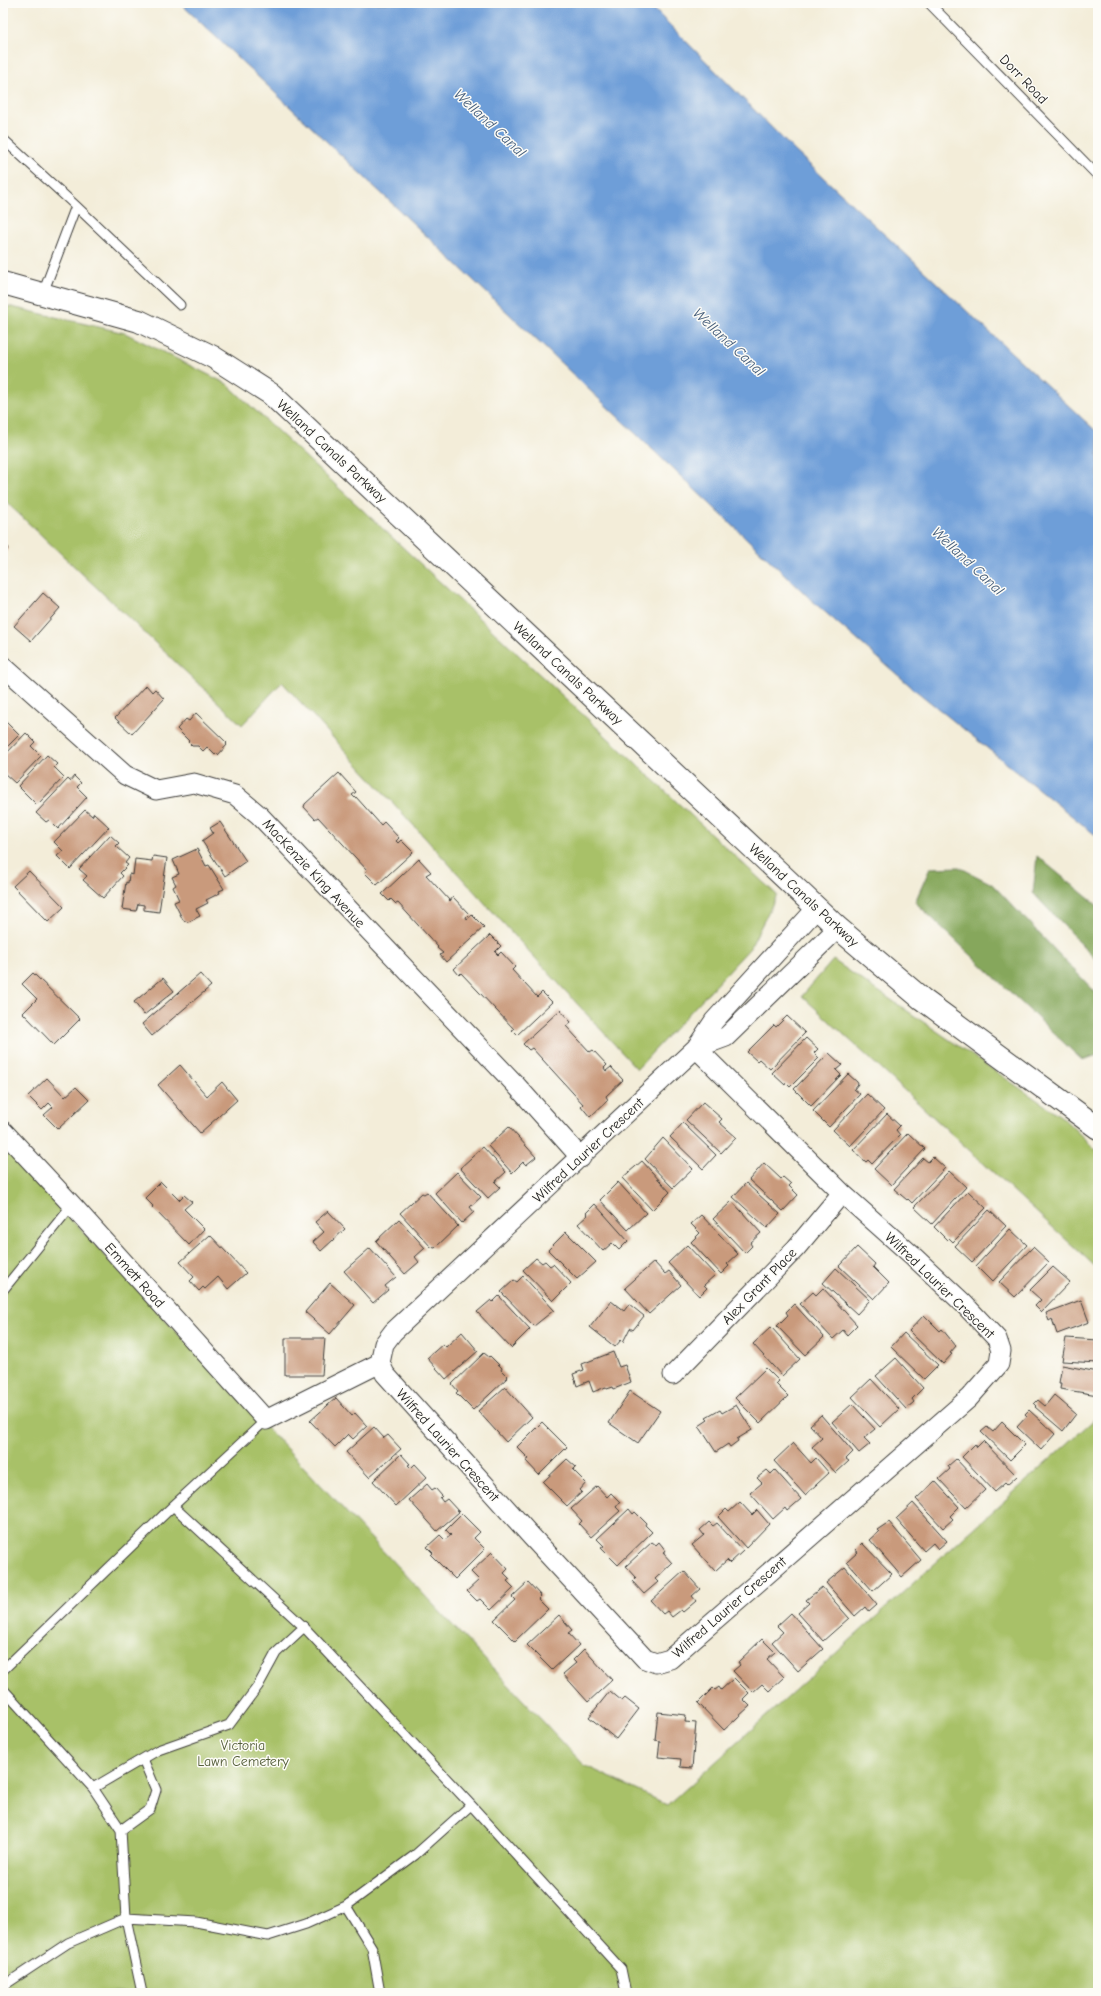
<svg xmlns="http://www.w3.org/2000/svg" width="1101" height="1996" viewBox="0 0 1101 1996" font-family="'Comic Neue',sans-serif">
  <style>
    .green { fill: #a8c167; stroke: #626e42 }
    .forest { fill: #86a75c; stroke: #51623c }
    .water { fill: #6e9ed8; stroke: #455d7a }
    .building { fill: #c99a7c }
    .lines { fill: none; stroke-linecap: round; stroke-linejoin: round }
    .lane-casing { stroke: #3c3b38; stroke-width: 11 }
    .street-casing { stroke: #3c3b38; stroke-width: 21 }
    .secondary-casing { stroke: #3c3b38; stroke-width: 24 }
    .lane { stroke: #fff; stroke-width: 9 }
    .street { stroke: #fff; stroke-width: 19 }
    .secondary { stroke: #fff; stroke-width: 22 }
    .labels { text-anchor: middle; stroke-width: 3; stroke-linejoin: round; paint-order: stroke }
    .street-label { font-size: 14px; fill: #1c1c1c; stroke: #fdfcf7 }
    .park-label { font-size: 14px; fill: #545e3a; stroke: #fdfcf7 }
    .water-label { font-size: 15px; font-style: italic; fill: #455d7a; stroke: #fdfcf7 }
  </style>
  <rect width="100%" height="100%" fill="#fdfcf7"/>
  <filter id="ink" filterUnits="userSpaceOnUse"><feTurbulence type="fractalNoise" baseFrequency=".025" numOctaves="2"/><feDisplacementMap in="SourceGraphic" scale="8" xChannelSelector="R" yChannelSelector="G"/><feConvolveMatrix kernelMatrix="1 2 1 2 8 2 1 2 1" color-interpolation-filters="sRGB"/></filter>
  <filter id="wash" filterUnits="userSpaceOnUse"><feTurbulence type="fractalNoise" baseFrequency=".012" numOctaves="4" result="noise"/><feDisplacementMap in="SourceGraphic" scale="16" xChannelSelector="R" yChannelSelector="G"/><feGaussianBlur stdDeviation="0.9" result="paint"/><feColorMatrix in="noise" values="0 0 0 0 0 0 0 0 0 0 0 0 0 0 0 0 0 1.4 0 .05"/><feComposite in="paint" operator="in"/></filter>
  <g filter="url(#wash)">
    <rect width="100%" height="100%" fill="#f3edd9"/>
    <path class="green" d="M3,305L125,333L227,384L777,895L750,948L637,1069L282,682L242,725L3,499Z
      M833,960L1062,1117L1098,1152V1269L802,996Z
      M3,1147L584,1765L668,1805L1098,1416V1993H3Z"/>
    <path class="forest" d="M1037,856L1098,906V962L1033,893Z
      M959,867L992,884L1098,995V1055L1082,1060L915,902L930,868Z"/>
    <path class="water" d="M180,3H648L796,152L1098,433V837L915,690L818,606Z"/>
    <g id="blocks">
      <path class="building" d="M3,543L9,548L3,554Z
        M43,593L60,608L31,641L14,626Z
        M146,685L152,692L155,689L164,699L132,734L115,718Z
        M196,713L227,743L226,744L227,745L218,755L217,753L215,755L207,747L203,751L198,746H192L188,742L189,741L177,729L186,719L189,721Z
        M3,719L19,735L3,751Z
        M26,733L35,742L31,746L41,756L15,783L4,773L3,775V757Z
        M47,755L57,764L54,767L64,777L37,805L18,786Z
        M339,773L356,792L352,795L355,798L356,797L381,825L384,822L399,838L396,841L398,843L401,840L413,852L377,885L365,873L367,870L318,817L315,819L304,807L305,804Z
        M74,776L81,783L77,787L87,797L58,829L49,820L46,822L36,813L68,779L70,781Z
        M85,810L92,816L94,813L109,827L70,869L57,856L63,851L54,842Z
        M220,822L246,861L225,876L202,841L213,833L210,828Z
        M110,835L119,843L116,846L129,858L125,863L128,865L120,873L123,876L103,898L83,880L87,876L79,869Z
        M197,849L206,866L209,865L224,889L219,891L220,893L206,900L208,903L196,909L200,916L188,922L183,920L174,902L179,900L173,887L176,885L172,877L179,874L173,860Z
        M153,856L167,858L159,912L144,910V905L138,904L136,911L122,909L126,882L128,883L129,874L133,875L135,859L152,861Z
        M419,859L431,872L426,875L450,901L453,897L469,914L466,917L467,919L472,915L484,927L446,962L440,955L443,953L437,948L438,947L398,903L396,904L391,899L389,901L382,894Z
        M29,871L64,907L48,922L13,886Z
        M490,935L501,946L495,952L498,955L501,952L515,967L512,970L537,997L542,992L552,1002L517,1035L512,1030L514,1029L461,973L459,975L454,969Z
        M33,973L80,1019L54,1045L23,1013L37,999L22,984Z
        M200,974L211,986L152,1036L142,1024Z
        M163,978L174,991L144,1015L134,1002Z
        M560,1010L571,1022L566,1026L590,1052L593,1050L607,1065L604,1068L606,1071L611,1067L623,1080L606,1096L608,1100L590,1117L581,1106L583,1104L532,1048L529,1050L523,1044Z
        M787,1016L805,1033L770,1069L759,1059L757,1061L747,1052L774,1025L776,1027Z
        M806,1038L818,1049L814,1053L819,1058L790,1087L786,1083L785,1085L772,1073Z
        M829,1053L842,1065L836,1070L841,1075L811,1106L794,1089Z
        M180,1065L207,1096L222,1082L237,1100L200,1133L158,1085Z
        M848,1074L857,1082L858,1084L854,1089L860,1094L829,1127L813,1111Z
        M47,1078L65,1097L76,1087L89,1100L58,1129L44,1115L53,1107L49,1103L42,1110L28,1096Z
        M867,1094L884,1110L850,1146L833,1130Z
        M703,1102L722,1119L719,1122L736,1137L721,1153L686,1120Z
        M887,1114L900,1126L896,1130L900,1135L872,1164L868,1160L866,1162L853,1150Z
        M683,1123L716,1155L703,1169L670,1137Z
        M509,1127L536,1157L526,1165L523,1162L512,1173L488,1146Z
        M908,1133L925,1149L891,1185L874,1169Z
        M663,1138L693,1169L673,1188L645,1159Z
        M483,1147L506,1172L495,1182L500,1187L488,1198L460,1168Z
        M933,1157L945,1168L912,1203L908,1199L907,1200L894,1189L923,1158L928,1162Z
        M642,1161L670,1192L652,1210L622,1178Z
        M764,1163L781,1179L783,1177L791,1184L789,1186L798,1195L783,1211L749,1180Z
        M949,1171L966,1187L932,1224L914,1207Z
        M457,1172L481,1197L470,1207L474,1212L462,1223L435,1193Z
        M161,1182L179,1200L184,1195L192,1202L184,1209L204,1229L189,1245L152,1207L153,1206L145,1198Z
        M618,1182L646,1213L628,1230L600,1200Z
        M746,1183L780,1214L767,1228L733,1197Z
        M968,1191L986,1208L953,1242L949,1238L947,1240L934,1227Z
        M427,1192L458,1226L435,1248L431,1247L400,1213L422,1193L424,1194Z
        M732,1201L761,1233L750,1243L752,1246L745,1253L713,1219Z
        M595,1204L628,1241L619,1250L612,1243L603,1251L578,1224L588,1215L586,1213Z
        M989,1210L1006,1226L972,1262L955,1246Z
        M328,1211L345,1229L321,1251L313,1242L324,1232L315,1222Z
        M701,1215L738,1254L727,1264L729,1266L721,1274L691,1242L700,1233L691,1224Z
        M399,1219L425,1248L415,1257L419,1262L405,1274L376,1241Z
        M1010,1229L1027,1245L992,1282L976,1266Z
        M566,1232L596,1262L577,1279L548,1250Z
        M210,1235L246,1273L228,1289L218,1277L205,1289L203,1287L199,1291L190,1281L194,1277L180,1262Z
        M687,1245L715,1275L704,1285L707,1288L699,1296L668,1263Z
        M857,1247L875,1264L873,1267L889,1283L874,1299L839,1266Z
        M1033,1247L1049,1262L1015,1297L999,1282Z
        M370,1248L396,1277L385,1286L388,1290L373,1303L344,1271Z
        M536,1258L542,1263L545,1261L550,1266L553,1264L571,1283L553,1301L523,1270Z
        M654,1262L665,1274L669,1271L681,1285L649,1314L625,1288Z
        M1053,1267L1070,1282L1041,1312L1035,1306L1041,1300L1030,1290Z
        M836,1268L870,1300L857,1314L823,1283Z
        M523,1276L554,1310L534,1326L501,1292L514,1280L517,1282Z
        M330,1283L355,1305L330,1334L305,1312Z
        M823,1288L857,1325L847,1335L843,1330L833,1339L800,1304L813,1292L816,1295Z
        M499,1296L530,1329L511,1348L477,1312L491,1300L493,1302Z
        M1081,1300L1089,1322L1057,1334L1052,1319L1049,1321L1046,1313Z
        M611,1301L624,1311L629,1304L644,1316L633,1330L630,1328L623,1342L621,1340L615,1347L590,1327Z
        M794,1304L824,1337L805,1355L777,1326L788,1315L786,1312Z
        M924,1315L940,1331L942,1329L956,1346L950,1353L952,1354L943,1364L909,1331Z
        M771,1327L800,1359L782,1376L753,1344Z
        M462,1332L478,1351L446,1379L427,1358L443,1344L446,1347Z
        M904,1333L938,1365L924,1379L891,1347Z
        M285,1338H325L322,1375H285Z
        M1066,1338L1098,1340V1363L1062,1361Z
        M613,1352L619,1367L625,1365L631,1382L614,1389L613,1387L607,1389L606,1387L593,1392L589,1381L577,1386L573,1374L584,1370L582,1364Z
        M484,1353L489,1357L490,1356L502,1368L501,1370L508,1377L473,1410L456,1393L458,1391L452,1384Z
        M896,1358L923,1388L912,1399L914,1402L906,1409L876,1376Z
        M1062,1365L1098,1372V1395L1060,1389L1061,1383H1059Z
        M766,1368L779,1381L776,1384L788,1396L760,1423L735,1398Z
        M871,1379L899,1409L880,1427L852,1397Z
        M505,1387L532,1417L506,1442L478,1411Z
        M630,1391L660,1411L638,1443L609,1423Z
        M1054,1395L1076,1414L1063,1431L1035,1407L1036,1406L1034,1404L1038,1400L1045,1406Z
        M336,1398L352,1416L355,1413L367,1426L353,1439L348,1434L335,1447L310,1421Z
        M852,1404L875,1429L864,1438L870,1444L859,1453L832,1422Z
        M736,1405L752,1430L737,1439L738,1441L730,1447L728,1444L716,1452L699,1426L708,1420L706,1418L720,1410L722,1413Z
        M1029,1410L1055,1434L1041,1450L1017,1427L1027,1416L1025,1414Z
        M821,1415L853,1452L846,1459L849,1461L836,1473L812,1447L822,1438L810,1425Z
        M542,1422L567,1447L539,1475L526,1461L529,1459L517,1447Z
        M1002,1422L1025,1445L1010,1460L981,1432L987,1427L993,1432Z
        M374,1427L384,1438L388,1435L401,1449L369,1477L346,1452Z
        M983,1441L1017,1476L1007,1485L1005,1483L995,1492L962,1457L975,1444L977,1447Z
        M793,1443L811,1463L816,1458L829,1473L805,1495L774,1461Z
        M401,1454L410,1464L408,1465L411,1468L415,1464L427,1477L396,1506L373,1481Z
        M567,1459L576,1467L573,1470L586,1483L580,1490L582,1492L567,1506L543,1482Z
        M956,1459L985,1490L966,1508L939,1479L950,1469L948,1466Z
        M767,1470L771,1474L775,1470L801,1499L787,1511L785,1508L773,1519L750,1493L762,1483L757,1478Z
        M935,1481L959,1507L950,1516L953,1519L943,1528L916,1499Z
        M427,1484L432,1490L435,1488L442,1496L440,1498L443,1502L447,1499L459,1512L437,1531L409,1500Z
        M597,1486L607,1497L611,1493L620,1502L616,1507L620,1511L591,1537L579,1524L582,1521L571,1509Z
        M740,1502L752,1515L757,1510L769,1524L746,1548L718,1517L726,1509L729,1512Z
        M913,1503L947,1541L938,1549L933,1543L924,1551L896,1519Z
        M629,1509L633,1514L635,1512L646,1523L645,1525L652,1532L618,1565L601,1548L604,1546L597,1539Z
        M462,1514L480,1532L474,1538L485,1549L455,1579L431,1555L433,1553L427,1547L440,1535L445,1540L451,1535L446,1530Z
        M709,1522L713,1526L717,1523L743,1551L730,1563L727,1560L715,1571L692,1545L704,1535L700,1530Z
        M889,1522L921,1560L902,1577L870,1540L879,1532L877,1530Z
        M652,1542L656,1545L659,1542L666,1551L663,1553L672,1563L655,1579L658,1582L644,1594L632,1581L636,1577L626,1566Z
        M862,1543L892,1574L873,1591L847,1562L858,1552L855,1550Z
        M492,1552L508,1569L504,1573L510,1579L507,1581L514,1588L491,1610L480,1599L477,1601L467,1591L479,1580L471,1572Z
        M845,1567L877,1605L869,1612L865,1607L855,1616L826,1583Z
        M684,1571L700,1589L692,1596L696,1601L683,1612L681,1610L672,1617L667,1611L663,1614L651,1601Z
        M528,1582L541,1596L538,1599L548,1609L515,1641L494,1620L515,1600L512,1597Z
        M822,1587L849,1618L823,1641L798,1613L809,1603L806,1600Z
        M791,1613L823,1649L798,1671L772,1642L783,1632L777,1626Z
        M559,1615L572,1630L568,1633L579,1645L552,1670L527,1645Z
        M762,1639L775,1652L767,1659L784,1677L769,1691L762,1684L753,1692L733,1671L740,1665L738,1662Z
        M584,1649L612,1680L588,1702L563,1674L576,1663L573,1660Z
        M734,1678L749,1693L743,1699L750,1706L724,1730L698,1703L713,1688L715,1690L719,1687L721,1690Z
        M610,1691L622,1701L625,1698L639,1709L616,1739L589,1717Z
        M658,1712L686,1715L685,1722L696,1723L692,1768L680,1767L681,1759L658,1757L660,1741L655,1740Z"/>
    </g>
  </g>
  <g filter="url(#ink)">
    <use href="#blocks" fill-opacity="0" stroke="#3c3b38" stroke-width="1"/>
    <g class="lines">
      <defs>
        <path id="lane" d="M929,3L1098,176
          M3,139L76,206L180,305
          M43,293L76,206
          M3,1290L72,1205
          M173,1506L304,1627L471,1805L621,1969L626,1993
          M3,1670L173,1506L266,1420
          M3,1689L93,1788L121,1830L126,1918L142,1993
          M93,1788L158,1750L229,1725L258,1686L276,1653L304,1627
          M121,1830L150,1809L156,1790L143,1759
          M346,1906L372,1948L380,1993
          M3,1986L68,1943L126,1918L196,1922L268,1936L306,1924L346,1906L415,1855L471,1805"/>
        <path id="street" d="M3,666L125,775L156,790L194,783L235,795L259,815L515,1084L581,1158
          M696,1048L842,1193L914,1257L963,1303L997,1339L1001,1351L999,1364L969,1398L670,1659L656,1663L645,1659L531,1536L385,1374L380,1363L384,1344L393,1332L696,1048L714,1021L817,908
          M696,1048L726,1037L838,928
          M3,1131L72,1205L266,1420L380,1363
          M673,1375L796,1248L842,1193"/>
        <path id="secondary" d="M3,283L139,321L213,357L271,394L838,928L922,999L1098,1128"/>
      </defs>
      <use href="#lane" class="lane-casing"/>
      <use href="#street" class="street-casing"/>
      <use href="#secondary" class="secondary-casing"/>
      <use href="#lane" class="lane"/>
      <use href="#street" class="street"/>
      <use href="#secondary" class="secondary"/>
    </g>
  </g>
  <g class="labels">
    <g class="street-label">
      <text transform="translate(1024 79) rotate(46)" y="5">Dorr Road</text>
      <text transform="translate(332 451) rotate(43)" y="5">Welland Canals Parkway</text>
      <text transform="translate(568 673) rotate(43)" y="5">Welland Canals Parkway</text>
      <text transform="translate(314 873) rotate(47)" y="5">MacKenzie King Avenue</text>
      <text transform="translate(804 895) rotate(43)" y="5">Welland Canals Parkway</text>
      <text transform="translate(588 1150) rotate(-43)" y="5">Wilfred Laurier Crescent</text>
      <text transform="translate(135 1275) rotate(48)" y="5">Emmett Road</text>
      <text transform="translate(940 1285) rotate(44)" y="5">Wilfred Laurier Crescent</text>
      <text transform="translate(759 1286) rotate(-46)" y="5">Alex Grant Place</text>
      <text transform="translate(448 1445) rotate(48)" y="5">Wilfred Laurier Crescent</text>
      <text transform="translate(729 1607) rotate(-41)" y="5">Wilfred Laurier Crescent</text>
    </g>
    <g class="park-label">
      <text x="243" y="1750">Victoria<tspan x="243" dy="16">Lawn Cemetery</tspan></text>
    </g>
    <g class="water-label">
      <text transform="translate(490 123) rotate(43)" y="5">Welland Canal</text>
      <text transform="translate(729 342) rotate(43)" y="5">Welland Canal</text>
      <text transform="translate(968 561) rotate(43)" y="5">Welland Canal</text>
    </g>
  </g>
  <rect width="1101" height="1996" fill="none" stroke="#fdfcf7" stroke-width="16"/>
</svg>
